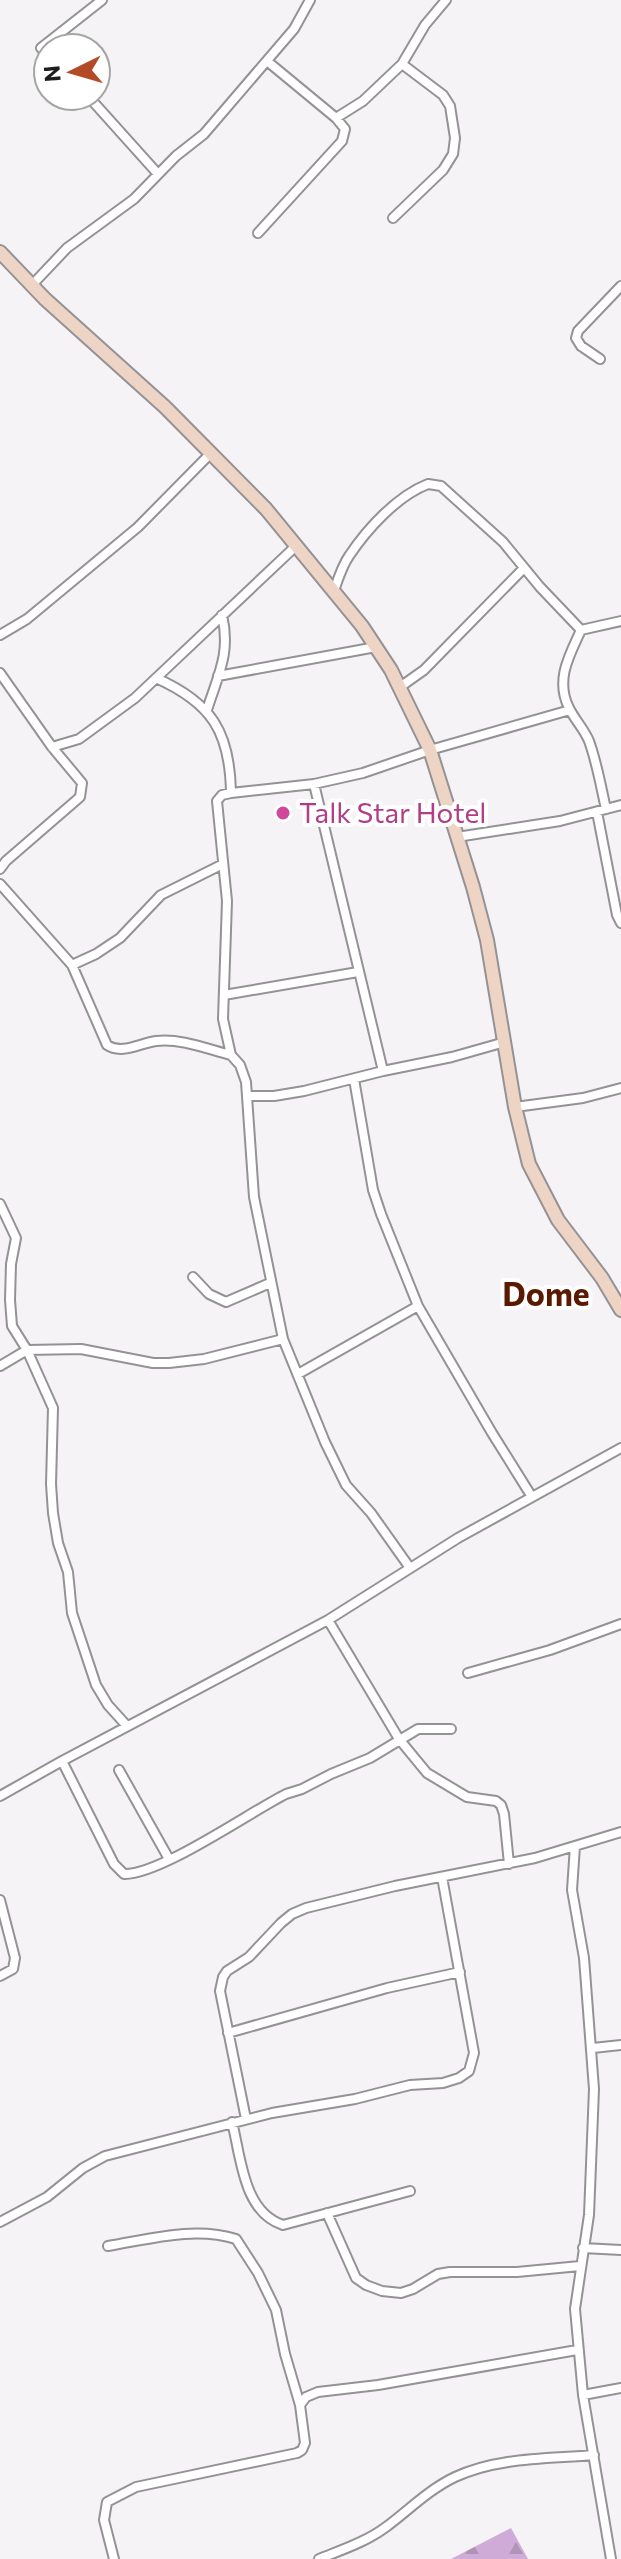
<svg xmlns="http://www.w3.org/2000/svg" width="621" height="2559" viewBox="0 0 621 2559" font-family="Commissioner,sans-serif">
  <style>
    .forest { fill: url(#forest-firs) }
    .lines { fill: none; stroke-linecap: round; stroke-linejoin: round }
    .street-casing { stroke: #949295; stroke-width: 12 }
    .secondary-casing { stroke: #949295; stroke-width: 16 }
    .street { stroke: #fff; stroke-width: 8 }
    .secondary { stroke: #eed4c4; stroke-width: 12 }
    .hotel-dot { fill: #d1479c; stroke: #fff; stroke-width: 3 }
    .labels { text-anchor: middle; stroke-width: 8; stroke-linejoin: round; paint-order: stroke }
    .hotel-label { font-size: 28px; fill: #b23c85; stroke: #fff; text-anchor: start }
    .quarter-label { font-size: 32px; font-weight: bold; fill: #5a1a01; stroke: #fff }
  </style>
  <defs>
    <pattern id="forest-firs" width="22" height="20" patternUnits="userSpaceOnUse" patternTransform="scale(2)"><rect width="22" height="20" fill="#ceacd7"/><path d="M5 1l3.5 6h-7zM16 11l3.5 6h-7z" fill="#b094b8"/></pattern>
  </defs>
  <rect width="100%" height="100%" fill="#f5f3f6"/>
  <path class="forest" d="M511,2528L528,2559H451Z"/>
  <g class="lines">
    <defs>
      <path id="street" d="M48,55L41,48L102,0
        M267,61L336,118L363,101L402,64L425,25L446,0
        M88,96L158,174
        M393,218L443,170L453,154L455,138L450,106L443,95L402,64
        M258,233L342,141L345,129L336,118
        M32,285L67,248L134,199L176,156L204,134L294,29L310,0
        M600,359L581,346L576,338L578,331L621,286
        M334,591C338,579 342,566 349,556C367,529 397,496 428,484L441,486L503,542L540,587L581,630
        M581,630C569,656 555,680 569,708C575,720 584,729 589,741C597,763 601,787 606,809
        M581,630L621,621
        M0,635L27,619L138,527L211,453
        M0,673L52,747L82,783L80,797L6,861L0,869
        M218,676L376,647
        M156,678C212,703 230,732 231,793
        M400,687L424,670L524,568
        M207,710C218,675 231,653 222,615
        M52,747L79,739L135,698L297,545
        M314,784L383,1071
        M597,812L617,915L621,923
        M457,837L560,821L621,805
        M0,884L72,965L107,1045C122,1055 140,1043 156,1041C181,1038 207,1049 231,1055
        M72,965L96,954L120,938L161,895L223,864
        M224,995L358,972
        M354,1079L373,1190L381,1214L418,1306L492,1433L532,1497
        M247,1096H274L304,1091L383,1071L452,1057L505,1042
        M515,1107L583,1098L621,1088
        M0,1204L16,1238L11,1264L10,1300L12,1326L27,1350L53,1408L51,1484L53,1513L58,1543L68,1572L72,1613L96,1685L108,1705L127,1726
        M193,1277L209,1294L226,1302L270,1283
        M0,1366L27,1350L81,1349L153,1363H169L204,1359L283,1339
        M298,1374L418,1306
        M410,1568L371,1513L346,1485L325,1442L283,1339L254,1197L246,1082L240,1065L231,1055L223,1019L227,901L217,801L222,795L231,793L314,784L363,773L430,750L570,710
        M328,1620L399,1739L427,1773L467,1797L496,1801L501,1805L504,1814L509,1864
        M468,1673L550,1650L621,1624
        M62,1761L114,1864L124,1874C160,1875 250,1812 286,1794L302,1789L331,1774L370,1758L418,1729H451
        M119,1770L169,1859
        M0,1796L62,1761L328,1620L458,1538L621,1448
        M575,1846L572,1890L584,1958L594,2089L589,2215L575,2309L583,2395L611,2559
        M0,1900L15,1958L13,1969L0,1976
        M228,2033L387,1988L460,1972
        M593,2048L621,2045
        M246,2119L220,1991L223,1977L227,1971L249,1957L281,1923L292,1914L306,1908L395,1886L535,1858L621,1832
        M232,2122C241,2157 243,2212 283,2225L410,2191
        M327,2213L356,2278L366,2285L382,2291L401,2293L413,2289L438,2274L450,2272H517L580,2266
        M0,2222L47,2197L83,2168L105,2156L272,2113L355,2099L410,2085L443,2083L459,2078L469,2071L474,2053L442,1877
        M108,2246C150,2239 195,2226 236,2239L258,2273L276,2310L285,2354L300,2405
        M583,2248L621,2250
        M583,2395L621,2388
        M114,2559L104,2520L107,2502L136,2487L297,2453L302,2450L305,2443L300,2405L306,2397L318,2392L378,2385L577,2350
        M319,2559C341,2550 366,2542 386,2527C409,2510 428,2490 455,2477C498,2457 548,2459 594,2455"/>
      <path id="secondary" d="M0,252L45,299L165,407L266,509L362,626L391,670L430,750L473,887L487,940L515,1107L529,1164L558,1220L602,1278L621,1310"/>
    </defs>
    <use href="#street" class="street-casing"/>
    <use href="#secondary" class="secondary-casing"/>
    <use href="#street" class="street"/>
    <use href="#secondary" class="secondary"/>
  </g>
  <circle class="hotel-dot" cx="283" cy="813" r="8"/>
  <g class="labels">
    <g class="hotel-label">
      <text x="299" y="823">Talk Star Hotel</text>
    </g>
    <g class="quarter-label">
      <text x="546" y="1306">Dome</text>
    </g>
  </g>
  <g transform="translate(72 72) rotate(265)"><circle r="38" fill="#ffffff" stroke="#a5a5a5" stroke-width="2"/>
  <path d="M0-6L14 30L0 20L-14 30Z" fill="#b34c26"/>
  <text y="-12" font-size="22" font-weight="bold" text-anchor="middle" fill="#1e1d1e">N</text>
  </g>
</svg>
